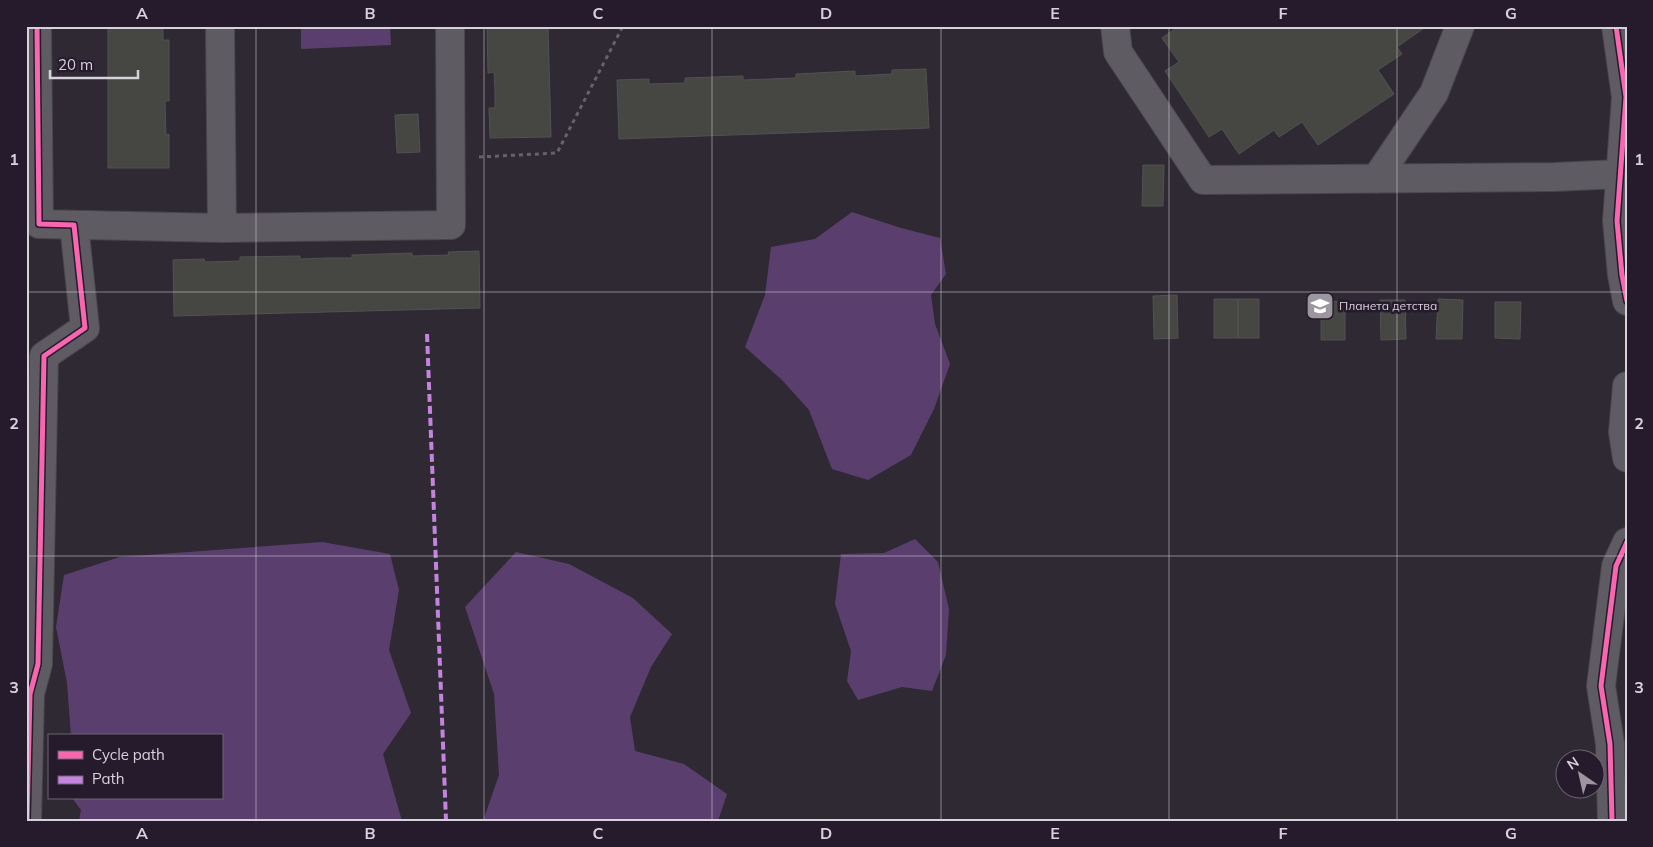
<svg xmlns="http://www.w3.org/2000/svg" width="1653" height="847" viewBox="0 0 1653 847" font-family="Mulish,sans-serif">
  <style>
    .green { fill: #5a3f6e }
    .building { fill: #464643; stroke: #525153 }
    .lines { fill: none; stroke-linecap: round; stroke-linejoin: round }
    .minor-casing { stroke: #49454c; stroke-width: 30 }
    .path { stroke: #656268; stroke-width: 3; stroke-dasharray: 4 4; stroke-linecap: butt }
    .minor { stroke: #5e5b62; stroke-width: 28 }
    .quiet { stroke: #c483df; stroke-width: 4; stroke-dasharray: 8 4; stroke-linecap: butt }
    .cycleway-casing { stroke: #251b2c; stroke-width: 8 }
    .cycleway { stroke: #f766af; stroke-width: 5 }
    .grid { fill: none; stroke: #d7d1dc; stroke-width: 1; stroke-opacity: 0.55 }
    .labels { text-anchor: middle; stroke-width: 5; stroke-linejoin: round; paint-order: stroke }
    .poi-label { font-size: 12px; fill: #d7d1dc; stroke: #251b2c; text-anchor: start }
    .neatline { fill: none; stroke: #d7d1dc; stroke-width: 2 }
    .grid-label { font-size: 16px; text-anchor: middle; font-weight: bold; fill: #d7d1dc }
  </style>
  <rect width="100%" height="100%" fill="#2e2932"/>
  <path class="green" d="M301,26H390L391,45L301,49Z
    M852,212L901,228L940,238L946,274L931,295L935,324L950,364L934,409L911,455L868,480L832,469L809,410L782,380L745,347L765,295L771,247L815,239Z
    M915,539L938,562L949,609L946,655L932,691L902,687L858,700L847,681L851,651L835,604L841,554L884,553Z
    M322,542L390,554L399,590L389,650L411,713L383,754L402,821H79L81,810L72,798H221V736H71L67,683L56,627L64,575L120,557Z
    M516,552L569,564L633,598L672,634L651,667L630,717L635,751L684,764L727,794L718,821H483L499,775L494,694L465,607Z"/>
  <path class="building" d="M108,26H163V40H169V101H165L166,135L169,134V168H108Z
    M487,26H548L551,137L490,138L489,108H495V91L494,72L488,73Z
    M1179,26H1427L1397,47L1402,54L1378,70L1394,94L1318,145L1302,122L1279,137L1274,130L1239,154L1222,129L1209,137L1165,71L1179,62L1162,38Z
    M926,69L929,128L619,139L617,80L649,79V84L685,83V78L743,76V80L769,79L796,78V74L855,71V76L892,74V70Z
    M418,114L420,152L397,153L395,115Z
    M1143,165H1164L1163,206H1142Z
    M479,251L480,308L174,316L173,260L204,259L205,262L240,261V257L300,256V259L326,258H352V255L412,253V256L449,255L448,252Z
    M1177,295L1178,338L1154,339L1153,296Z
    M1214,299H1238V338H1214Z
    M1238,299H1259V338H1238Z
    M1438,299L1463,300L1462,339H1436Z
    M1380,300H1405L1406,339L1381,340Z
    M1345,301V340H1321V302Z
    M1495,302H1521L1520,339L1495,338Z"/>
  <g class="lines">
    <defs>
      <path id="minor" d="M37,26L39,224L222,228L451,225L450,26
        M220,26L222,228
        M1115,26L1118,52L1203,180L1554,177L1620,174
        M1616,26L1626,97L1617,221L1622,275L1627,301
        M1376,179L1434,93L1460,26
        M1627,386L1623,432L1627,458
        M27,821L30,694L38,664L44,356L85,328L74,225
        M1612,821L1610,744L1601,686L1616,566L1627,542"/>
    </defs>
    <use href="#minor" class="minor-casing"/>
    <path class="path" d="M479,157L557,153L623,26"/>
    <use href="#minor" class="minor"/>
    <path class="quiet" d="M427,334L446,821"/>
    <defs>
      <path id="cycleway" d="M1616,26L1626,97L1617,221L1622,275L1627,301
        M27,821L30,694L38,664L44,356L85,328L74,225L39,224L37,26
        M1612,821L1610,744L1601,686L1616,566L1627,542"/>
    </defs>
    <use href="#cycleway" class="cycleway-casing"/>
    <use href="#cycleway" class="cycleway"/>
  </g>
  <path class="grid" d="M256,26V821M484,26V821M712,26V821M941,26V821M1169,26V821M1397,26V821M26,292H1627M26,556H1627"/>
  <defs>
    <symbol id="school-square" viewBox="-11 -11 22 22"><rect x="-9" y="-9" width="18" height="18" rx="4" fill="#9c96a0" stroke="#251b2c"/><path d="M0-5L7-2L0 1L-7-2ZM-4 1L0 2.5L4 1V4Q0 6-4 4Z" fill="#fff"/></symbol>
  </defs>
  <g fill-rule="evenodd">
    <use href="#school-square" x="1304" y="290" width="32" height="32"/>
  </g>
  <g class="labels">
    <g class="poi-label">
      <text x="1339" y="310">Планета детства</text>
    </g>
  </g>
  <rect width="1653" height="847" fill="none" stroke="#251b2c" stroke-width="55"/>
  <rect x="48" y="734" width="175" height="65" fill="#251b2c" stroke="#6c6472"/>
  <rect x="58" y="751" width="25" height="8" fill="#f766af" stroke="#6c6472"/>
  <text x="92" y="760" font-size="15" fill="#d7d1dc">Cycle path</text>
  <rect x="58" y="776" width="25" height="8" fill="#c483df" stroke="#6c6472"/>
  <text x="92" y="784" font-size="15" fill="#d7d1dc">Path</text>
  <g transform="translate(1580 774) rotate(326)"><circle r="24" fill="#251b2c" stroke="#6c6472"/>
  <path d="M0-4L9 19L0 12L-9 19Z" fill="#9c96a0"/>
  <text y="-8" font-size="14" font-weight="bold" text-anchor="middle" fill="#d7d1dc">N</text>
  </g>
  <path d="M50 70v8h88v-8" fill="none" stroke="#d7d1dc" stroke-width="2.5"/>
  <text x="58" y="70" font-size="15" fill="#d7d1dc" stroke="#251b2c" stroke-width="4" paint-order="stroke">20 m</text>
  <rect x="28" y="28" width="1598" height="792" class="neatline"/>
  <g class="grid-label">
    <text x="142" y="19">A</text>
    <text x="370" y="19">B</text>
    <text x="598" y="19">C</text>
    <text x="826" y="19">D</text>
    <text x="1055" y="19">E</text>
    <text x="1283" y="19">F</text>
    <text x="1511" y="19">G</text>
    <text x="14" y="165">1</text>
    <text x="1639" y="165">1</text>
    <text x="14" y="429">2</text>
    <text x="1639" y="429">2</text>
    <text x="14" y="693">3</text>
    <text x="1639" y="693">3</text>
    <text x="142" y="839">A</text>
    <text x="370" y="839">B</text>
    <text x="598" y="839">C</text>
    <text x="826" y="839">D</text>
    <text x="1055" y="839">E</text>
    <text x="1283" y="839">F</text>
    <text x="1511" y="839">G</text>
  </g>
</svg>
